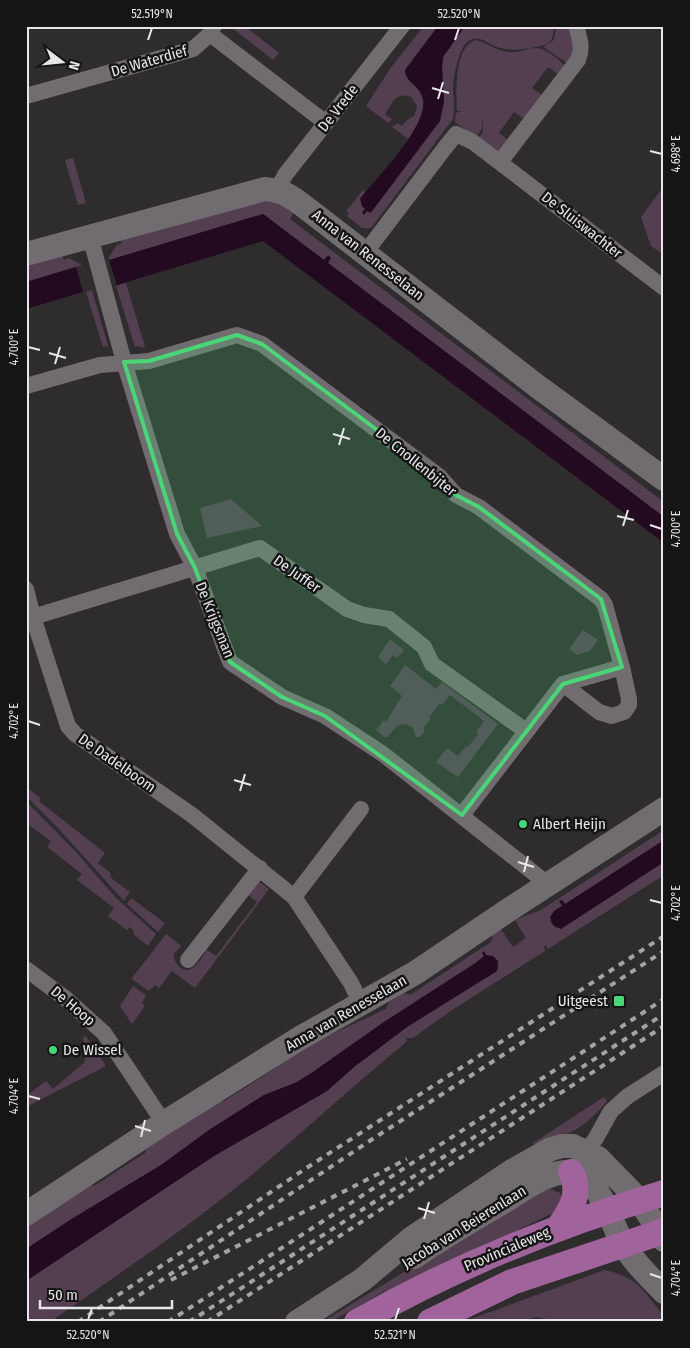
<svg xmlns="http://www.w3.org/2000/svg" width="690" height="1348" viewBox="0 0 690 1348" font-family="'Fira Sans Condensed',sans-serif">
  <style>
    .green { fill: #533f50 }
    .water { fill: #230a21 }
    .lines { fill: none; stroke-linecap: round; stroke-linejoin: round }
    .street { stroke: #706c6f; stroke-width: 16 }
    .secondary { stroke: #706c6f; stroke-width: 24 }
    .primary { stroke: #a0639b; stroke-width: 26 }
    .rail { stroke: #a4a2a4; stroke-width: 4; stroke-dasharray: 6 6; stroke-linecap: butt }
    .marked { fill: #4ad677; fill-opacity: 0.2; stroke: #4ad677; stroke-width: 4; stroke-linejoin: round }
    .ticks { fill: none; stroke: #e8e6e8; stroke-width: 2 }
    .poi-dot { fill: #4ad677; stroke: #161516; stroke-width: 2 }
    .labels { text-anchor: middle; stroke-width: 5; stroke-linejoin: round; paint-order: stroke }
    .street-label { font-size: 15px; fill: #e8e6e8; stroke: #161516 }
    .poi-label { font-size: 15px; fill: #e8e6e8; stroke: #161516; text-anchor: start }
    .neatline { fill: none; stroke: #e8e6e8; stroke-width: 2 }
    .ticks-label { font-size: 12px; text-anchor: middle; fill: #e8e6e8 }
  </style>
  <rect width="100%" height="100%" fill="#2f2c2e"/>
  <path class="green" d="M230,26H245L279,53L273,60Z
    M424,26H438L405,70C408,81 412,81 418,89C431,105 418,126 408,139L391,126H394L397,123L402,126L407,120L414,116L417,106L411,97C395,91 393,103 385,114L392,119L388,123L366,106L392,66Z
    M465,26H491L502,29L512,26H553C554,33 553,40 547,44C533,48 516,52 501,48C493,47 487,41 480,39C461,34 457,64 454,77C451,90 456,105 453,119L371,228H362L347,216L349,213L346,211L363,190L365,192L360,199L444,102L442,68L443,57Z
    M570,26L576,49L567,63L543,47L554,40L556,27Z
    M476,40C487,43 497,51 509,52C517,53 521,51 528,49C544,44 554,57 566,66L558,74L548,67L532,88L542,95L524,119L514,112L499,133L508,140L499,151H494L478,139L483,132V121L482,122V129L476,137L455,122L456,113L462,111H457C456,93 454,46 476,40Z
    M73,158L86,203L78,205L65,160Z
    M664,186V255L651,246L641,217Z
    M254,200L277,201L294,212L290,219L664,502V517L327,262L331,258L328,256L324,260L263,214L109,260V257L117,245L122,243L121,238Z
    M62,255L64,260L69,258L82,265L26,282V265Z
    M126,283L145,347L141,348L139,346L135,347L116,286Z
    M92,290L108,346L103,347L86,292Z
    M231,499L262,526L207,538L200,508Z
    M583,630L598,640L590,651L577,655L569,649Z
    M390,639L404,650L397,658L393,655L386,664L378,657Z
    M405,665L436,689L442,682L498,724L458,777L436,762L447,748L458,756L466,746L468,747L478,734L476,732L484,721L450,695L442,705L439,704L429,718L431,719L423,729L425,731L420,737H416L413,728L406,724L398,725L386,738L376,730L384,720L386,722L402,696L390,686Z
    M26,787L41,798L39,801L105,853L98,863L111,873L110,877L130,892L124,901L59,829L26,796Z
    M26,801L77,853L115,897L156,934L148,946L133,934L134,931L130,927L127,930L108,916L114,908L77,880L82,874L47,847L51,841L26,823Z
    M664,830V840L565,905L562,900L560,902L562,906L554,911L550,922L556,928L664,862V875L548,949L546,945L544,947L545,951L449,1012L413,1038H407L406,1039L407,1041L404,1044C343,1094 285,1149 223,1198C167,1242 108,1281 50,1322H26V1281L214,1156L327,1091L354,1067L407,1027L497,971L499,965L486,955L484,952V956L477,962L384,1022L310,1074L295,1083L264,1095L209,1130L161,1165L70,1220L26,1249V1225L88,1184L94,1186L145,1153L147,1144L218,1099L224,1101C258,1080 292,1058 324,1033L330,1035L386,1009L389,1002L404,993L410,995L491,942L493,936L491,934L500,928L513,947L526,938L515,920L541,910Z
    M260,882L269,889L195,988L172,971L159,988L155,985L149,991L133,980L132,978L166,934L181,946L174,954V959C186,981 196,966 205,953L204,951L205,949L216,956L257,902L247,894L255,885Z
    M131,898L165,923L158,932L127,904Z
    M133,986L146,995L142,1003L145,1006L132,1024L120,1006Z
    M85,1035L106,1066L26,1107V1096L46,1081L53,1089L85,1062L83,1038Z
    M604,1097L607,1101C585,1129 567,1135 535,1146L533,1143Z
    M550,1189L560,1193L562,1198L553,1213L395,1289L385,1291L330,1322H322L491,1219L544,1190Z
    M604,1270C629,1275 640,1284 655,1305C660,1311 664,1313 664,1322H563L537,1317L515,1322H463Z"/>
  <path class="water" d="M438,26H465L443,57L442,68L444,102L440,121L373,210L370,213L367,211L364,215L362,212L365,209L362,206L360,199C377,177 428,127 423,99C421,86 405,83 405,70Z
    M263,214L324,260L328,255L331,258L328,263L664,517V543L263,241L117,285L109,260Z
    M76,267L83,292L26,309V282Z
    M664,840V862L561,929L553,925L550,917L554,911L562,906L559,901L562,900L565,904Z
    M484,951L486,955L493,956L498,961L497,971L407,1027L354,1067L327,1091L214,1156L26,1281V1249L70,1220L161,1165L209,1130L264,1095L295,1083L310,1074L384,1022L477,962L484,956L482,953Z"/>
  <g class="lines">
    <path class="street" d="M210,34L326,123
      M26,96L193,49L210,34L214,26
      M500,162L578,60C583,48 580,39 576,26
      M277,190L285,175L402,26
      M90,236L124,362L177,534L195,568L230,662L282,697L325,716L383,754L549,885
      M365,253L444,149L456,134L473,142L664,288
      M26,386L100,365L149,361L237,335L262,344L440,477L456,495L479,507L601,599L605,605L622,667L563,684L462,815
      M26,589L33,617L68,726L75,734L192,815L294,897L351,983L361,1004
      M33,617L260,548L347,609L364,615L389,619L424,647L432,664L526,731
      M563,684L599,712L612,716L624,712L629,705V699L622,667
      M294,897L361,809
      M188,960L260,868
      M26,969L65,998L104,1033L164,1123
      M580,1160L596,1138L611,1111L628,1096L664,1073"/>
    <path class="secondary" d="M26,254L265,189C280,190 289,195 301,204L537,386L664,479
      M26,1214L164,1123L300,1038L415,973L513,907L664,809
      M414,1257C443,1237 474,1219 505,1201C521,1191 540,1177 559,1173C568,1171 580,1172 588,1179C601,1191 613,1225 622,1242C630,1258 651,1279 664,1292
      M297,1322L362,1280L412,1238L512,1171L551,1149L562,1146H573L598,1158L639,1200L660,1232L664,1240"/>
    <path class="primary" d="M559,1227C571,1210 582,1193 571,1172
      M357,1322C454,1267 557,1225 664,1193
      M430,1322L512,1282L664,1231"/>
    <path class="rail" d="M171,1280L407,1159
      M78,1322L308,1167L664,936
      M99,1322L371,1140L664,951
      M168,1322L664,999
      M189,1322L664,1014
      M207,1322L664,1026"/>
  </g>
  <path class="marked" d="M237,335L262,344L440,477L456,495L479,507L601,599L622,667L563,684L462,815L325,716L282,697L230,662L195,568L177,534L124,362L149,361Z"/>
  <path class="ticks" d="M148,40L152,28M455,40L459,28M432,88L449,93M438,99L443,82M650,151L662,154M28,347L40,350M49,353L66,358M55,364L60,347M333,434L350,439M339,445L344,428M617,516L634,520M650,525L662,529M623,526L628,510M28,721L40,725M234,780L251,785M240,791L245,774M518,862L534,867M524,872L528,856M650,900L662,903M28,1096L40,1099M135,1126L151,1131M141,1137L145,1120M418,1208L435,1213M424,1219L429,1202M650,1274L662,1278M88,1320L92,1308M395,1320L399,1308"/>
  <g class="poi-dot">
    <circle cx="523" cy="824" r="5"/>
    <rect x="613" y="995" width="12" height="12" rx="2.5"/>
    <circle cx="53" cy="1050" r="5"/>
  </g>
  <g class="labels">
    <g class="street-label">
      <text transform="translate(149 61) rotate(-16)" y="5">De Waterdief</text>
      <text transform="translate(338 108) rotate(-52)" y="5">De Vrede</text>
      <text transform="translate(582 225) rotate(38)" y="5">De Sluiswachter</text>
      <text transform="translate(368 255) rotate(38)" y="5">Anna van Renesselaan</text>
      <text transform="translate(416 462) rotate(39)" y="5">De Cnollenbijter</text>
      <text transform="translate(297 574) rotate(35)" y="5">De Juffer</text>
      <text transform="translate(215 620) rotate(68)" y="5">De Krijgsman</text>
      <text transform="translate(117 763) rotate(35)" y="5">De Dadelboom</text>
      <text transform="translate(73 1006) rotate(40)" y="5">De Hoop</text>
      <text transform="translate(346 1013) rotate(-30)" y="5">Anna van Renesselaan</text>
      <text transform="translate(464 1227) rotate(-32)" y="5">Jacoba van Beierenlaan</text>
      <text transform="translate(507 1249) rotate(-23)" y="5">Provincialeweg</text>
    </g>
    <g class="poi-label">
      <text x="533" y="829">Albert Heijn</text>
      <text x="608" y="1006" text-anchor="end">Uitgeest</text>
      <text x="63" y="1055">De Wissel</text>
    </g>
  </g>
  <rect width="690" height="1348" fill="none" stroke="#161516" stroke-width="55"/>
  <g transform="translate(62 62) rotate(106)" stroke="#161516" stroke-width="4" paint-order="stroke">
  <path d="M0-4L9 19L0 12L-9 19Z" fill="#e8e6e8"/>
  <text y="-8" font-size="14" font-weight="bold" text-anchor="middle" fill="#e8e6e8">N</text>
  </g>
  <path d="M40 1300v8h132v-8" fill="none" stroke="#e8e6e8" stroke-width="2.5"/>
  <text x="48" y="1300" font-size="15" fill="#e8e6e8" stroke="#161516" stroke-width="4" paint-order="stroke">50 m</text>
  <rect x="28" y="28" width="634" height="1292" class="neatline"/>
  <g class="ticks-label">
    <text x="152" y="18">52.519°N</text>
    <text x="459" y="18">52.520°N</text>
    <text transform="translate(676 154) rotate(-90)" y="4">4.698°E</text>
    <text transform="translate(14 347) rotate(-90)" y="4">4.700°E</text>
    <text transform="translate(676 529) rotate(-90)" y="4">4.700°E</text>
    <text transform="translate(14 721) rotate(-90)" y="4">4.702°E</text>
    <text transform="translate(676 903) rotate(-90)" y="4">4.702°E</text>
    <text transform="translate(14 1096) rotate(-90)" y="4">4.704°E</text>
    <text transform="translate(676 1278) rotate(-90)" y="4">4.704°E</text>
    <text x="88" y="1339">52.520°N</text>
    <text x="395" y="1339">52.521°N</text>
  </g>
</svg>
